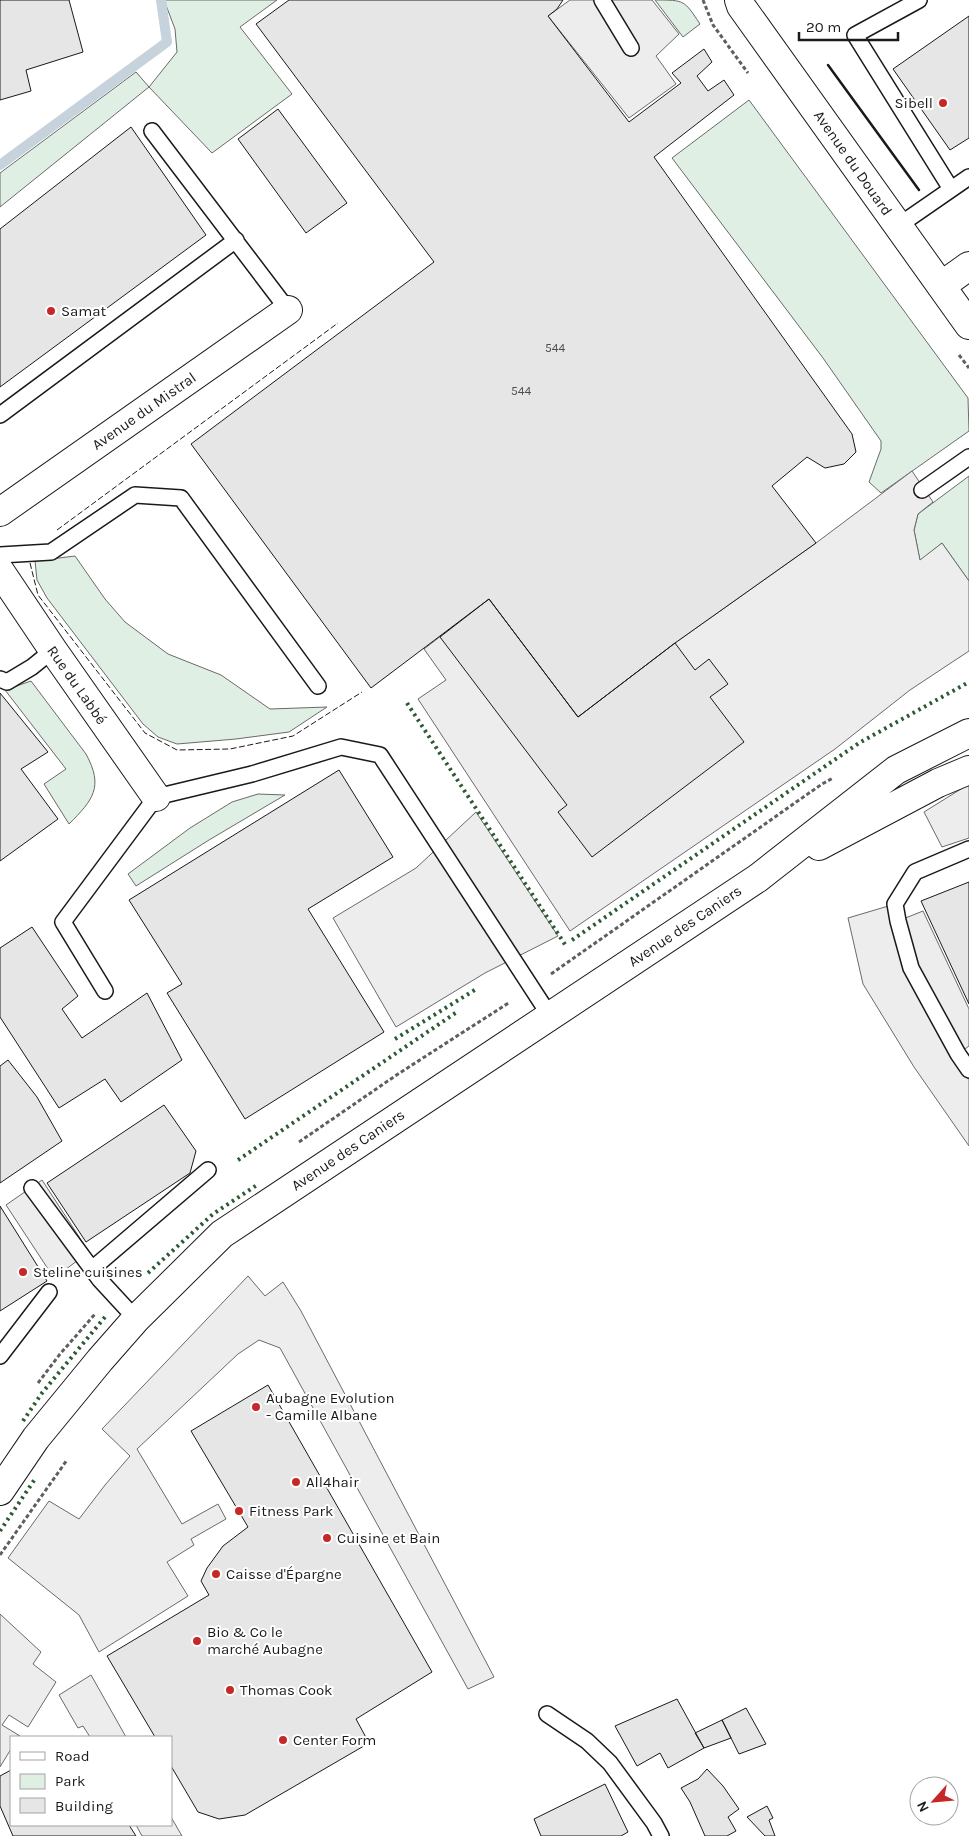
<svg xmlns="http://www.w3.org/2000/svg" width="969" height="1836" viewBox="0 0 969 1836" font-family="Karla,sans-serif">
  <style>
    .green { fill: #e0efe3; stroke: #6a6a6a }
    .parking { fill: #ededed; stroke: #6a6a6a }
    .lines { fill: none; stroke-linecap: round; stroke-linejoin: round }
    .stream { stroke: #c6d2dc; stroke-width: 10 }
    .building { fill: #e6e6e6; stroke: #1a1a1a }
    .service-casing { stroke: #1a1a1a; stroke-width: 18 }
    .minor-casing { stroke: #1a1a1a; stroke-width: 30 }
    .tertiary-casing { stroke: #1a1a1a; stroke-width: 30 }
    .path { stroke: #5f5f5f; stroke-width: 3; stroke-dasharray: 4 2.5; stroke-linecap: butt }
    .service { stroke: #fff; stroke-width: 15 }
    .minor { stroke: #fff; stroke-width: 28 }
    .tertiary { stroke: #fff; stroke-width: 28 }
    .hedge { stroke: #2b5a34; stroke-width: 4; stroke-dasharray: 2.5 4; stroke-linecap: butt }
    .fence { stroke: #1a1a1a; stroke-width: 1; stroke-dasharray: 6 2.5; stroke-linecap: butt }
    .wall { stroke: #1a1a1a; stroke-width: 2.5 }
    .poi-dot { fill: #c62828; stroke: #fff; stroke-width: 2 }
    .labels { text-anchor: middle; stroke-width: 4; stroke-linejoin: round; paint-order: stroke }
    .number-label { font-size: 12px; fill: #4d4d4d }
    .poi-label { font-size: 15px; fill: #1a1a1a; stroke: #fff; text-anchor: start }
    .street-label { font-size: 15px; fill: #1a1a1a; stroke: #fff }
  </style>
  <rect width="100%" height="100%" fill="#fff"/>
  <path class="green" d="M164,0H277L240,27L292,94L212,153L149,87L0,207V173L136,72L149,87L177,52L175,29Z
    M655,0C685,0 684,0 700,24L683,37Z
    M749,100L968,398L969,431L881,493L869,482L881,449V441L823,358L672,158Z
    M969,476V581L942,543L920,561L914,530L918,514Z
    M75,556L105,599L125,622L168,654L221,675L270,709L327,707L289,732L236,739L177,744L158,737L143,724L47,598L37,580L35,561Z
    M31,681L86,754C104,787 93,800 69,824L44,784L66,769L5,690Z
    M258,794L285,795L209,840L136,886L128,874L190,828L232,802Z"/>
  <path class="parking" d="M570,0H652L679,34L656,56L676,84L629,118L548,16Z
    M912,471L933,502L918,514L914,530L920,560L942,543L969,581V651L910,690L835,749L570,931L418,699L446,680L424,649L489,599L579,717L675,643L816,543Z
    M969,784V838L942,847L924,812Z
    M476,812L558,936L485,973L396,1027L333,918L416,868Z
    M895,904L898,921L923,911L969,1009V1046L958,1054L969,1070V1146L914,1067L863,984L848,918Z
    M42,1180L89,1252L54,1278L6,1205Z
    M248,1276L265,1296L283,1282L301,1311L494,1677L468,1689L280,1348L259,1340L238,1354L137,1449L182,1524L218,1504L226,1519L191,1539L194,1545L167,1562L188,1596L99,1652L79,1615L8,1558L49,1501L79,1519L105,1485L130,1456L102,1429Z
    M0,1614L41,1652L33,1664L56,1682L28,1727L9,1715L2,1725L20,1736L11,1737V1749L0,1767Z
    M91,1675L126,1737H90L83,1726L78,1728L59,1695Z
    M171,1817L182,1836H142L136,1825H171Z"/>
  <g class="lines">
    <path class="stream" d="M0,165L167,42L161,0"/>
  </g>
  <path class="building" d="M0,0H69L83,52L26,70L31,91L0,100Z
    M289,0H563L557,9L548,16L629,122L681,83L672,73L704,49L712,62L697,76L708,91L724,80L734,95L654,157L852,434L856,452L844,464L825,468L807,457L772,486L816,543L675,643L578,717L489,599L371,688L191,444L434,262L256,24Z
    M969,16V138L950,150L893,69Z
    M278,109L347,203L306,233L238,139Z
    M131,127L206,235L0,387V229Z
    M489,599L578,717L675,643L695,670L709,659L728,684L710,697L744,742L592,857L558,812L567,805L440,637Z
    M0,693L48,752L21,769L58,819L0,861Z
    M339,770L393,857L308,909L384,1032L245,1119L167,993L182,984L129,900Z
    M969,882V1004L921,901Z
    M32,927L78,996L62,1009L82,1038L147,993L182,1060L121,1102L105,1079L59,1108L0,1017V948Z
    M8,1060L37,1097L62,1141L0,1183V1066Z
    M164,1105L196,1151L190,1173L86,1242L47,1183Z
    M0,1206L47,1281L0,1311Z
    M268,1385L432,1672L356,1719L369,1743L245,1815L219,1819L198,1812L171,1766V1737H155L107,1656L209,1595L201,1581L207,1568L223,1546L248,1527L191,1431Z
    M677,1699L704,1748L668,1768L660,1753L637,1766L615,1726Z
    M746,1708L766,1744L739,1754L722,1720Z
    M722,1720L731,1738L704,1748L695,1733Z
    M707,1769L723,1786L739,1809L728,1817L736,1831L727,1836H705L690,1802L681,1788L698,1779Z
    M11,1770V1825H129L136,1836H13L0,1806V1776Z
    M605,1784L628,1832L621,1836H541L534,1819Z
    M767,1806L773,1818L769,1820L775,1836H765L747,1817Z"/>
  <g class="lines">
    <defs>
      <path id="service" d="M602,0L631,48
        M919,0L855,35L951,189
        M152,131L288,310
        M898,226L969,177
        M0,415L236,240
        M922,490L969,457
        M0,555L51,552L135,495L181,498L318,686
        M0,679L7,682L32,667L53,650
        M969,849L915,872L895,904L898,921L911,968L958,1054L969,1070
        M105,991L63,922L156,797L252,774L341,747L380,755L550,1016
        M32,1188L100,1280L136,1319
        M92,1269L208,1170
        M0,1356L49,1292
        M547,1714L587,1741L610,1763L654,1823L661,1836"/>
      <path id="minor" d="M739,0L741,6L969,325
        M941,286L969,266
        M0,512L288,310
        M0,571L53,650L156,797"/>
      <path id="tertiary" d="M819,846L938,783L969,770
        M0,1491L36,1438L100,1360L136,1319L222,1234L758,878L896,770L969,733"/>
    </defs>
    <use href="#service" class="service-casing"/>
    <use href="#minor" class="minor-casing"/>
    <use href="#tertiary" class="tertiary-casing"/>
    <path class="path" d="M703,0L713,25L748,73
      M959,355L969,368
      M551,974L822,784L833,778
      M299,1142L398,1074L510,1002
      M38,1383L60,1354L96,1313
      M0,1555L67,1460"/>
    <use href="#service" class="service"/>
    <use href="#minor" class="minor"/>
    <use href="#tertiary" class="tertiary"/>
    <path class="hedge" d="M407,703L566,946
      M572,940L859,743L969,682
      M395,1039L478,988
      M238,1160L457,1012
      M148,1273L213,1214L257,1185
      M23,1421L42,1393L105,1317
      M0,1531L35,1479"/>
    <path class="fence" d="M57,530L338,323
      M30,563L38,595L145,733L177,750L230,749L293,736L362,692"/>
    <path class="wall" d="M828,65L919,190"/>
  </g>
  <g class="poi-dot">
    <circle cx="943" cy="103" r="5"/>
    <circle cx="51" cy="311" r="5"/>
    <circle cx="23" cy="1272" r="5"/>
    <circle cx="256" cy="1407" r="5"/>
    <circle cx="296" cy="1482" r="5"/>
    <circle cx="239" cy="1511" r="5"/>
    <circle cx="327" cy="1538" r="5"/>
    <circle cx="216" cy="1574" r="5"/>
    <circle cx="197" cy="1641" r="5"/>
    <circle cx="230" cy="1690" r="5"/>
    <circle cx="283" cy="1740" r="5"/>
  </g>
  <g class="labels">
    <g class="number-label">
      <text x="555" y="352">544</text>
      <text x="521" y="395">544</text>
    </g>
    <g class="poi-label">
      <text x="933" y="108" text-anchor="end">Sibell</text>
      <text x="61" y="316">Samat</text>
      <text x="33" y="1277">Steline cuisines</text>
      <text x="266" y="1403">Aubagne Evolution<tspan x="266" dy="17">- Camille Albane</tspan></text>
      <text x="306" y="1487">All4hair</text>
      <text x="249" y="1516">Fitness Park</text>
      <text x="337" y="1543">Cuisine et Bain</text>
      <text x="226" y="1579">Caisse d'Épargne</text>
      <text x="207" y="1637">Bio &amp; Co le<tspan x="207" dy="17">marché Aubagne</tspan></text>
      <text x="240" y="1695">Thomas Cook</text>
      <text x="293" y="1745">Center Form</text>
    </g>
    <g class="street-label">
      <text transform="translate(853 163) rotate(55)" y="5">Avenue du Douard</text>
      <text transform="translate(144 411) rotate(-35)" y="5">Avenue du Mistral</text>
      <text transform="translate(77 685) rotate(55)" y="5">Rue du Labbé</text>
      <text transform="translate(685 926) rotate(-34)" y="5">Avenue des Caniers</text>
      <text transform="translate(348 1150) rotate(-34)" y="5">Avenue des Caniers</text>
    </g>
  </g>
  <rect x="10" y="1736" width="162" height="90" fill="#ffffff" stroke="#a3a3a3"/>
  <rect x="20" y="1752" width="25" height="8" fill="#ffffff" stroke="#a3a3a3"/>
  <text x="55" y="1761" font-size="15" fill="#1a1a1a">Road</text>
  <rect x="20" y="1774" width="25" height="15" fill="#e0efe3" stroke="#a3a3a3"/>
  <text x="55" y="1786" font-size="15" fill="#1a1a1a">Park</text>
  <rect x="20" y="1798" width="25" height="15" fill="#e6e6e6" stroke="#a3a3a3"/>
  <text x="55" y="1811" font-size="15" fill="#1a1a1a">Building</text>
  <g transform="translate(934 1801) rotate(243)"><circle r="24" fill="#ffffff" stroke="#a3a3a3"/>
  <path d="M0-4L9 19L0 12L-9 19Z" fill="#c62828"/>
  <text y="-8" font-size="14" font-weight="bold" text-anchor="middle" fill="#1a1a1a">N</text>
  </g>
  <path d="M799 32v8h99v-8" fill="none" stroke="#1a1a1a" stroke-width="2.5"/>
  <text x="806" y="32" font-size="15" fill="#1a1a1a" stroke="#ffffff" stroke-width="4" paint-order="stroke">20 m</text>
</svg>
